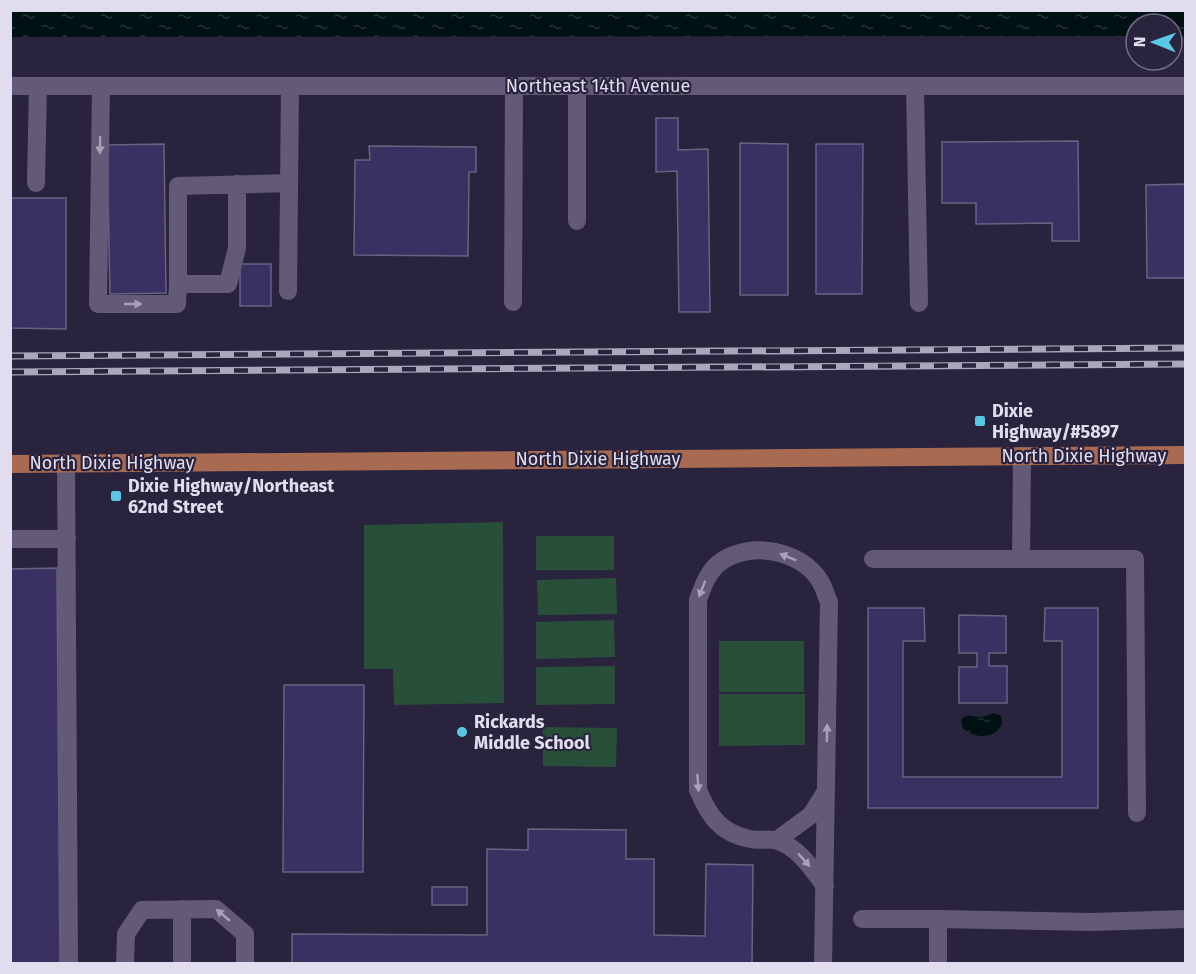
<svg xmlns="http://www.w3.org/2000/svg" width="1196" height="974" viewBox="0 0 1196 974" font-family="'Fira Sans',sans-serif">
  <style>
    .garden { fill: #284f39 }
    .water { fill: url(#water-ripples) }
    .building { fill: #3a3162; stroke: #676381; stroke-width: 1.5 }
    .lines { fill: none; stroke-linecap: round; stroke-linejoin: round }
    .minor { stroke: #625a77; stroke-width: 18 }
    .major { stroke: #a86b51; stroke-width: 18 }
    .rail-casing { stroke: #aba6ba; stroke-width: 7 }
    .rail { stroke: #2a233d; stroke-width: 4.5; stroke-dasharray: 14; stroke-linecap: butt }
    .oneway { fill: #a8a2b8 }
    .poi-dot { fill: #59c8e4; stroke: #2a233d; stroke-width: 2 }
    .labels { text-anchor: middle; stroke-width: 4.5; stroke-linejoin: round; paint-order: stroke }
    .street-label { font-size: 18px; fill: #e1ddee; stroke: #2a233d }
    .poi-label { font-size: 18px; font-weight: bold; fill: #e1ddee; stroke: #2a233d; text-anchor: start }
  </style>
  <defs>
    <pattern id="water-ripples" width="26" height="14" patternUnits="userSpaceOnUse" patternTransform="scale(1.5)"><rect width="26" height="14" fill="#001113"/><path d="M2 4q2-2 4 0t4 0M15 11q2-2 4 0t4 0" fill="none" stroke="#253336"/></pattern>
  </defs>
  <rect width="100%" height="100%" fill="#2a233d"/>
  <path class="garden" d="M503,522L504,703L394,705L393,669H364V525Z
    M536,536H614V570H536Z
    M616,578L617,614L538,615L537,580Z
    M614,620L615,657L536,659V622Z
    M719,641H804V692H719Z
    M615,666V704L536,705V667Z
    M719,694H805V745L719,746Z
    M543,727L617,728L616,767L543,766Z"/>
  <path class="water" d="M1185,10V36H1172V24H1136V36L10,37L11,10Z
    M994,713L1000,715C1007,728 994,736 981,736C975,736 968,732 963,729L961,720C968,713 971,717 979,717C984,717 989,714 994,713Z"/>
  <path class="building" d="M656,118H678V150L708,149L710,312H679L677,171L656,172Z
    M1078,141L1079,241H1052V223L976,224V203H942V142Z
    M740,143L788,144V295H740Z
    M164,144L166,293L110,294L107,145Z
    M816,144H863L862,294H816Z
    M369,146L476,147V172H469L468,256L354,255L355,160H370Z
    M1186,184V278H1147L1146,185Z
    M10,198H66V329L10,328Z
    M240,264H271V306H240Z
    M57,568L60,964H10V569Z
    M868,608H924L925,641H903V777H1062V641H1044L1045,608H1098V808H868Z
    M959,615L1006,616V653H989V666H1007V703H959V667H977V653H959Z
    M284,685H364L363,872H283Z
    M528,829L626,830V859H654V935L705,936L706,864L753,865L752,964H292V934L487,935V849L528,850Z
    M432,887H467V905H432Z"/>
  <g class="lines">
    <path class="minor" d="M10,86H1186
      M101,86L98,304H177L178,284
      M577,86V221
      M915,86L919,303
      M36,183L38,86
      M237,184V248L228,284H178V186L289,183
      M288,291L290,86
      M513,302L514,86
      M66,463L69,964
      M10,539H67
      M1021,558L1022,456
      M873,559H1135L1137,813
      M777,840L811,815L826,791
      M182,909V964
      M862,919H938
      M125,964L126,934L142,910L216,909L245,934V964
      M823,964C825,843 827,723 829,602C826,596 824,587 820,581C801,550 751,541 722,561C709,569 703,586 698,600V790C709,816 720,833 750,839C759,841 769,838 778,841C799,848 812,869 825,886
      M938,964V919L1092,922L1186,919"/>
    <path class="major" d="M10,464L1186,455"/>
    <defs>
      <path id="rail" d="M10,356L1186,348
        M10,372L1186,364"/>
    </defs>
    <use href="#rail" class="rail-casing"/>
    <use href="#rail" class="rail"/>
  </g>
  <defs><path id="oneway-solid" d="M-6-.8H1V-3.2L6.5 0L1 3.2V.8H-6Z" transform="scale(1.5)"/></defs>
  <g class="oneway">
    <use href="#oneway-solid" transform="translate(100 145) rotate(91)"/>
    <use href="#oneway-solid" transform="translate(133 304)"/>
    <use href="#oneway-solid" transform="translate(788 557) rotate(-158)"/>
    <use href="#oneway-solid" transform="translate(702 589) rotate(111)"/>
    <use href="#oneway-solid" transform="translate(827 733) rotate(-89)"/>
    <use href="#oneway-solid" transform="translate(698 783) rotate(86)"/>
    <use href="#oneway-solid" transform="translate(804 860) rotate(48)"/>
    <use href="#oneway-solid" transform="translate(223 915) rotate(-140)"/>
  </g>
  <g class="poi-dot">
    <rect x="974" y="415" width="12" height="12" rx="3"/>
    <rect x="110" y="490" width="12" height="12" rx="3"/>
    <circle cx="462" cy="732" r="6"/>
  </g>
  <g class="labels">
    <g class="street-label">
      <text x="598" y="92">Northeast 14th Avenue</text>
      <text x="1084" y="462">North Dixie Highway</text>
      <text x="598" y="465">North Dixie Highway</text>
      <text x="112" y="469">North Dixie Highway</text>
    </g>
    <g class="poi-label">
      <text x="992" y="417">Dixie<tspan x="992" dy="21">Highway/#5897</tspan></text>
      <text x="128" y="492">Dixie Highway/Northeast<tspan x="128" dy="21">62nd Street</tspan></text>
      <text x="474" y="728">Rickards<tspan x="474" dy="21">Middle School</tspan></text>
    </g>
  </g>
  <rect width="1196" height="974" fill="none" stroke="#e1ddee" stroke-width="24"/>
  <g transform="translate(1154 42) rotate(271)"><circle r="28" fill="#2a233d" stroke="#736d84" stroke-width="1.5"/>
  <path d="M0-4.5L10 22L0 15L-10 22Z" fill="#59c8e4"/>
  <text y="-9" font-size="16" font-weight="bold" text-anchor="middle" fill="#e1ddee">N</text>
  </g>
</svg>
